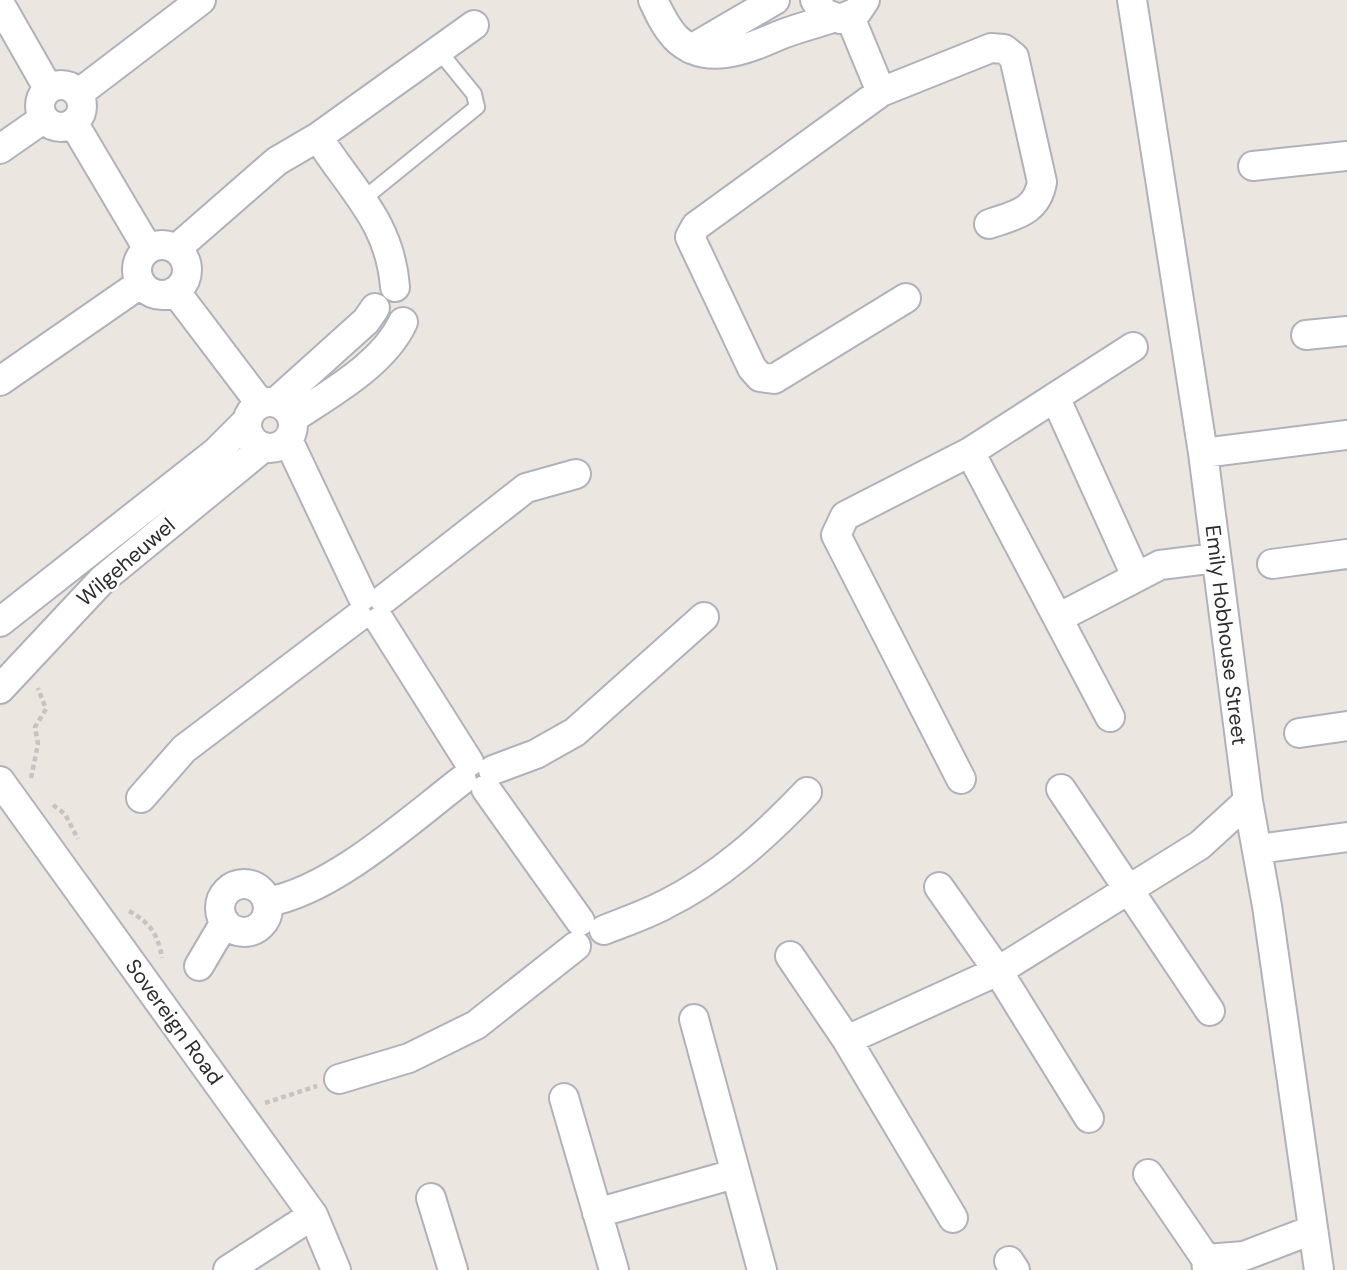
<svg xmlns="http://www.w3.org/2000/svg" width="1347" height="1270" viewBox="0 0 1347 1270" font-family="'DM Sans',sans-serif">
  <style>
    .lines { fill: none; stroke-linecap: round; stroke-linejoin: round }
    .lane-casing { stroke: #b0b2bb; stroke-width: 18 }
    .street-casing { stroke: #b0b2bb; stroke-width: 32 }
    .path { stroke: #c4c4c4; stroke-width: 4.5; stroke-dasharray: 5 3.5; stroke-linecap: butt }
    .lane { stroke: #fff; stroke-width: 14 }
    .street { stroke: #fff; stroke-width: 28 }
    .labels { text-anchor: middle; stroke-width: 5; stroke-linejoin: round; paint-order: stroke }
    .street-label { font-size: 21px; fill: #2c2c2c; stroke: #fff }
  </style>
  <rect width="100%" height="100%" fill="#ece6e0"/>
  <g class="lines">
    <defs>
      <path id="lane" d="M362,200L477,107L474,94L439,51"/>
      <path id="street" d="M653,0C659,13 665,26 675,37C705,68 748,49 780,35C797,28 815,24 832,18
        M815,0L824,13L840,19L857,12L865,0
        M1132,0L1203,453L1248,801L1267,906L1319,1270
        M0,4L48,88
        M850,17L881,92
        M691,49L775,0
        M40 106a21 21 0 1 1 42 0a21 21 0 1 1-42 0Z
        M79,93L201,0
        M74,124L148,249
        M318,137L474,25
        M0,149L43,119
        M1253,166L1347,156
        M137 270a25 25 0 1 1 50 0a25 25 0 1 1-50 0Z
        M176,249L277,161L318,137C351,190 390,221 395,287
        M175,291L260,403
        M906,298L774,379L760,377L752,368L690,237L696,226L881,92L991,48L1004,49L1014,57L1042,182C1037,212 1015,215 989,224
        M1306,335L1347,331
        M0,381L140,284
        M1055,397L1136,576
        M247 425a23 23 0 1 1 46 0a23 23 0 1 1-46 0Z
        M276,402L366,321L375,308
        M292,419C330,393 383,365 403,322
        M288,440L362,596
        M970,452L1110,717
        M1203,453L1347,435
        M1272,564L1347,554
        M384,599L526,488L576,474
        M1058,618L1160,565L1216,558
        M380,621L469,762
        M0,622L216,452L246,422
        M0,689L103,579L264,447
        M1299,733L1347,726
        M493,770L536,754L575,732L704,617
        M961,779L836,535L845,516L970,452L1133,347
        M0,781L313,1215L336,1270
        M486,789L580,921
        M1061,789L1210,1011
        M141,798L184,749L358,617
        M1258,849L1347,837
        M220 908a24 24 0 1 1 48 0a24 24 0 1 1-48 0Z
        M939,887L998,971L1089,1118
        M267,902C332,891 409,821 462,780
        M604,930C624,922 645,915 664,905C719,878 765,836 807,792
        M790,956L847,1040L953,1218
        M199,966L225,922
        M694,1019L762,1270
        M847,1040L998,971L1200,845L1248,801
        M339,1079L409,1058L476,1025L576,946
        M564,1098L614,1270
        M1148,1174L1206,1259
        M431,1198L453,1270
        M597,1213L734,1174
        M1009,1261L1015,1270
        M228,1270L313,1215
        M1207,1270L1206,1259L1244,1256L1312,1230"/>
    </defs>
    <use href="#lane" class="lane-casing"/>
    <use href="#street" class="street-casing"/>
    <path class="path" d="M31,778L38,744L35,727L46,709L38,688
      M53,805L65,814L78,839
      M129,911C150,923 158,934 162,958
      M265,1103L317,1086"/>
    <use href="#lane" class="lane"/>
    <use href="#street" class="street"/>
  </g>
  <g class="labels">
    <g class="street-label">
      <text transform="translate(126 562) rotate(-41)" y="7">Wilgeheuwel</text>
      <text transform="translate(1226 635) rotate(83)" y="7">Emily Hobhouse Street</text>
      <text transform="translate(174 1022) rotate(54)" y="7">Sovereign Road</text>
    </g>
  </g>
</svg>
